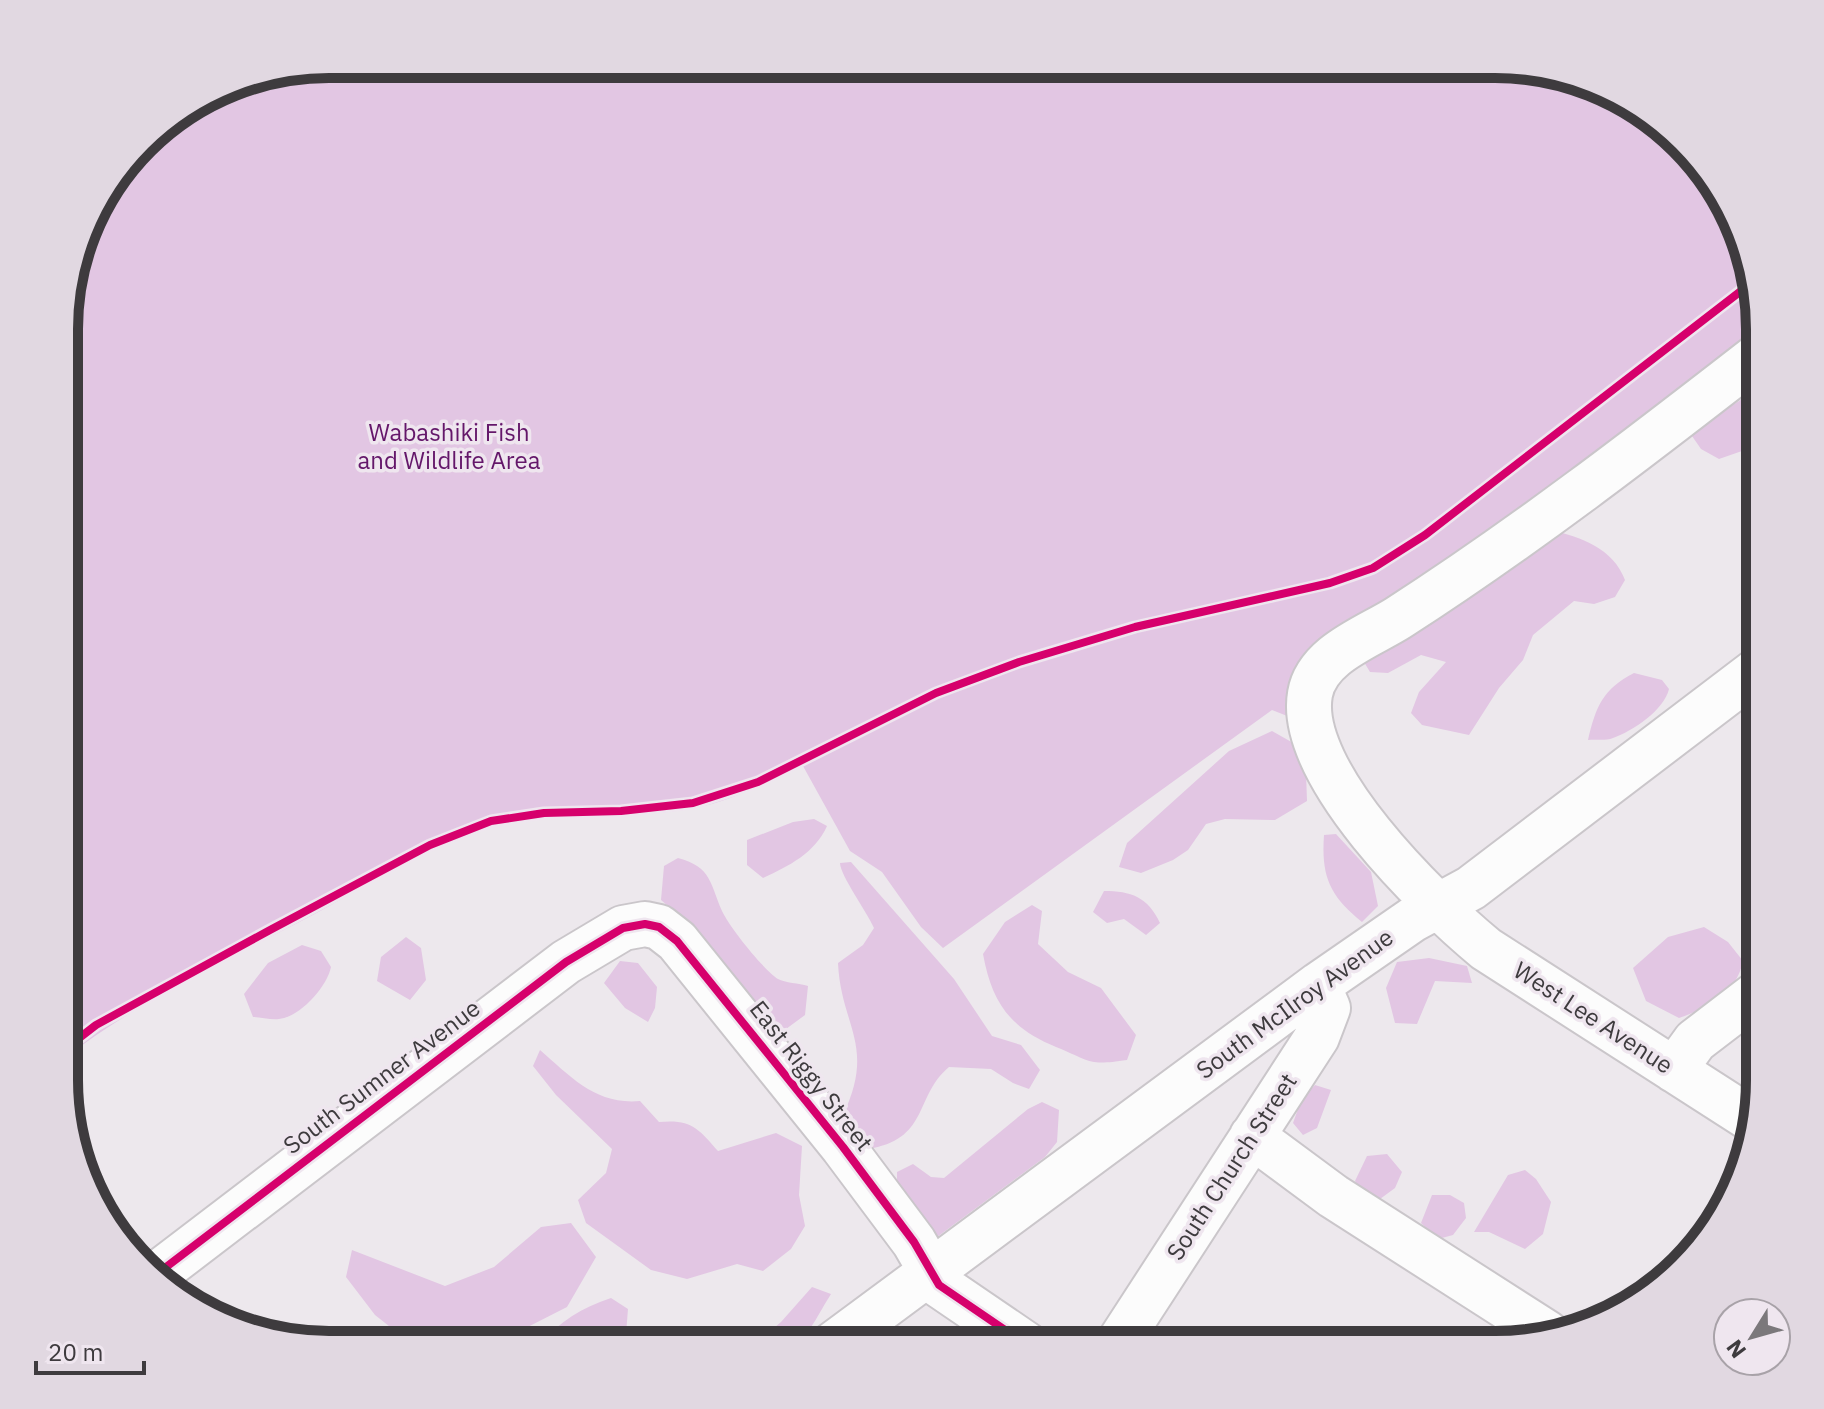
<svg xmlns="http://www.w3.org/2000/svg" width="1824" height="1409" viewBox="0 0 1824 1409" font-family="'IBM Plex Sans',sans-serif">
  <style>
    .green { fill: #e2c6e3 }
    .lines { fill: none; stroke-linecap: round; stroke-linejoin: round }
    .minor-casing { stroke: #cac6ca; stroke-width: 48 }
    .minor { stroke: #fcfcfc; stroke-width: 44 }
    .cycleway-casing { stroke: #efe6ef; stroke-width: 13 }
    .cycleway { stroke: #d6006c; stroke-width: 8 }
    .labels { text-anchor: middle; stroke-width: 7; stroke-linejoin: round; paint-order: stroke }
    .park-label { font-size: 24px; fill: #64176a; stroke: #efe6ef }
    .street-label { font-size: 24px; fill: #3e3b3e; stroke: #efe6ef }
    .rim { fill: none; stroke: #3e3b3e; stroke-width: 10 }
  </style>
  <rect width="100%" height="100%" fill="#ede8ed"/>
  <path class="green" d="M329,64L1512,65L1596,84L1670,129L1733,212L1760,328V346L1375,627L1300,721L1272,710L943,948L921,927L882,872L850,851L803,766C769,782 733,800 695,808C628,821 557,809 490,827C431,843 375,881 322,910C236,956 142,998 65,1058L66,294L99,197L154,129L243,78Z
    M1760,388V431L1742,451L1719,459L1701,449L1692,436L1707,421Z
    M1550,530C1581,537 1613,548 1625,580L1615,597L1594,604L1574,601L1533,635L1523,660L1499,688L1469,735L1422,725L1411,713L1419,692L1446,662L1421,655L1388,673L1370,672L1364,662Z
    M1634,673L1662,680L1669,689C1664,710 1633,731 1613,738C1606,741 1595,739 1588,740C1596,706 1603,689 1634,673Z
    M1272,731L1295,744L1306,773L1307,801L1275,820L1225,819L1206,824L1188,850L1173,860L1141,873L1119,867L1127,843L1229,751Z
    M814,819L827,826C815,853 789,866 763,878L747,865V840L793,822Z
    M1336,834L1371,872L1378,906L1362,922C1330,896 1321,877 1324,835Z
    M678,858C712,867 710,884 722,911C730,928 763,969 778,979C785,983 799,983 808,986L805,1015L786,1029L770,1021L683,919L661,900L664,866Z
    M851,862L954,979L992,1036L1021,1045L1040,1070L1029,1089L1013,1083L991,1069L949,1067C915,1095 929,1137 873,1148L856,1138L842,1117C877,1046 841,1027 838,963L863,945L874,928C867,912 840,875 840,863Z
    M1104,891C1131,891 1148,897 1160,923L1146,935L1124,919L1107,923L1093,912Z
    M1032,905L1042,911L1038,944L1068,972L1101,988L1136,1035L1127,1060C1087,1066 1091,1061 1056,1047C1010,1028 992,1003 983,954L1005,922Z
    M1704,927L1728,942L1743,961C1736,994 1710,1007 1679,1018L1646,1001L1633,968L1668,937Z
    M406,937L421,948L426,980L410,1000L377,981L381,957Z
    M302,945L321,951L331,967C327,987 300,1017 279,1019C271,1020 260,1017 253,1017L244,994L268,963Z
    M1429,958L1467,966L1472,983L1435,981L1417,1024L1395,1023L1386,988L1397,962Z
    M620,961L638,963L657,987L655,1008L648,1022L625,1008L604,983Z
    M540,1050C571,1077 596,1105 640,1101L659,1122C691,1119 698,1128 718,1151L776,1133L802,1146L799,1195L805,1226L791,1249L763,1271L737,1264L687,1279L651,1270L586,1223L578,1200L606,1173L612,1149L556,1095L533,1066Z
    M1315,1085L1331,1090L1317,1128L1303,1135L1293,1123L1302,1098Z
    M1042,1102L1059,1110L1057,1142L1045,1157L937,1237L897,1195V1172L913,1164L931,1177L944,1178L1028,1109Z
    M1387,1154L1402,1172L1395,1188L1380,1199L1365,1197L1355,1181L1367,1156Z
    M1525,1170L1536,1179L1551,1202L1543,1234L1525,1249L1489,1232H1474L1508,1175Z
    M1432,1195H1450L1464,1203L1466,1218L1453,1235L1438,1239L1421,1223Z
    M571,1223L596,1257L567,1307L492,1345H413L375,1315L346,1277L352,1250L445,1286L494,1267L541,1227Z
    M812,1287L831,1294C803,1339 810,1345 754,1345L781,1322Z
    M611,1298L628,1309L626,1334L619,1345H540C558,1322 583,1307 611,1298Z"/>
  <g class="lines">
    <defs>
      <path id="minor" d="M1674,1070L1695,1041L1759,992
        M1754,1121L1486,949C1428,901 1296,773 1310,694C1317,654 1368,637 1398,618C1524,537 1643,445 1760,354
        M1252,1136L1333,1196L1547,1333
        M153,1277L566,962L623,928L645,924L659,927L677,941L843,1147L914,1242L939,1285L1027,1345
        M832,1345L1318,985L1412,920L1471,888L1760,668
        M1117,1345L1317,1037L1328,1008L1318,985"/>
    </defs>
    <use href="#minor" class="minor-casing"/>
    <use href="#minor" class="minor"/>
    <defs>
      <path id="cycleway" d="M65,1049L96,1025L270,930L430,845L491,821L544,813L621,811L693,803L758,782L936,693L1019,662L1135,627L1330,583L1373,568L1425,535L1750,284
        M153,1277L566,962L623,928L645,924L659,927L677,941L843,1147L914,1242L939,1285L1027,1345"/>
    </defs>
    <use href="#cycleway" class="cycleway-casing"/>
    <use href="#cycleway" class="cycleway"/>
  </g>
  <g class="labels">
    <g class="park-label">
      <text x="449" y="441">Wabashiki Fish<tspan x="449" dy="28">and Wildlife Area</tspan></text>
    </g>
    <g class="street-label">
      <text transform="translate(1295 1004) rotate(-36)" y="8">South McIlroy Avenue</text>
      <text transform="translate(1593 1018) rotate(33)" y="8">West Lee Avenue</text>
      <text transform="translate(811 1076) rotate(52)" y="8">East Riggy Street</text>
      <text transform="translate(382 1077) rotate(-37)" y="8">South Sumner Avenue</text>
      <text transform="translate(1232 1167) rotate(-57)" y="8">South Church Street</text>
    </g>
  </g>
  <path d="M0 0H1824V1409H0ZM329 78H1495A251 251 0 0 1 1746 329V1080A251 251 0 0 1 1495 1331H329A251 251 0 0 1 78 1080V329A251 251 0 0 1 329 78Z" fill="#e1d8e1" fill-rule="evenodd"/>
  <path class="rim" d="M329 78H1495A251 251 0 0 1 1746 329V1080A251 251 0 0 1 1495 1331H329A251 251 0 0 1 78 1080V329A251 251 0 0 1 329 78Z"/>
  <g transform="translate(1752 1337) rotate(233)"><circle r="38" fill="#efe6ef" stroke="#a8a2a8" stroke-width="2"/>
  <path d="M0-6L14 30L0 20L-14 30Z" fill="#7b787b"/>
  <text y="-12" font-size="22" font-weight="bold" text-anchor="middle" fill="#3e3b3e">N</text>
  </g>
  <path d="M36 1361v12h108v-12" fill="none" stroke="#3e3b3e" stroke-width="4"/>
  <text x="48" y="1361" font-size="24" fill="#3e3b3e" stroke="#efe6ef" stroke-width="6" paint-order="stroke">20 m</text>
</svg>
